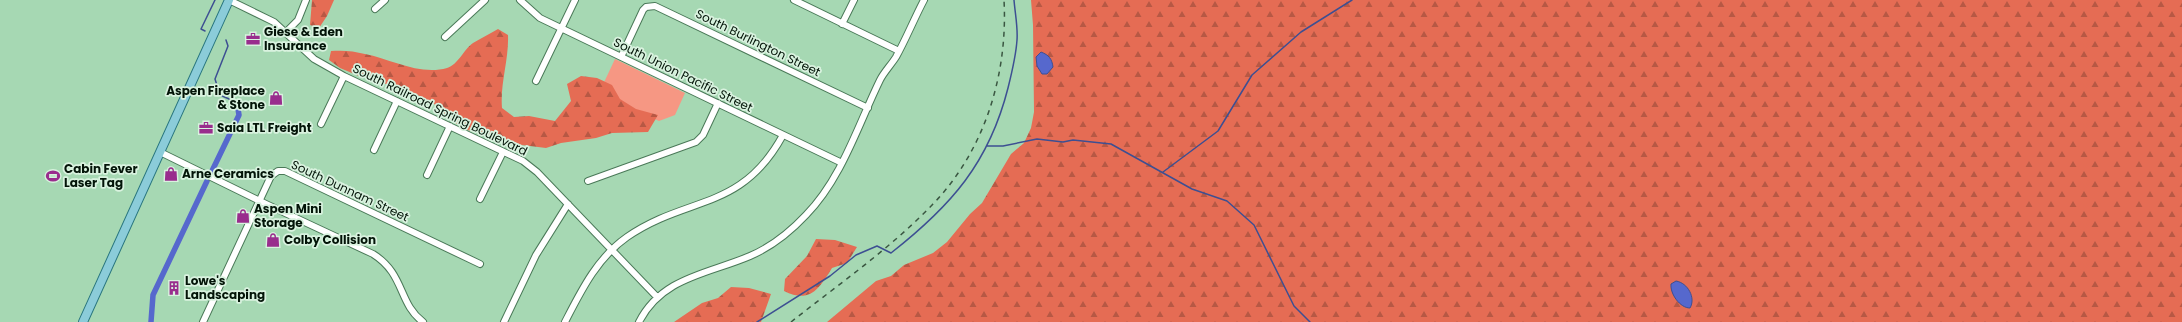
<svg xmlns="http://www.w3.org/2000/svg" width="2182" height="322" viewBox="0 0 2182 322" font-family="Poppins,sans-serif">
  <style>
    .green { fill: #f69783 }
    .forest { fill: url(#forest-firs) }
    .water { fill: #5668cd; stroke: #3d4f92 }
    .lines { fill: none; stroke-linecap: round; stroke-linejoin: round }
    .stream { stroke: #3d4f92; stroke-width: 1.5 }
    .canal { stroke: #5668cd; stroke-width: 5.5 }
    .minor-casing { stroke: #4a7958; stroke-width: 8 }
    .major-casing { stroke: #29767f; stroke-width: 10 }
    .minor { stroke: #fff; stroke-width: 6 }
    .major { stroke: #8bccd9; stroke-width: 8 }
    .rail { stroke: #3a5641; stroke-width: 1.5; stroke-dasharray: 5 5; stroke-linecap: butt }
    .labels { text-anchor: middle; stroke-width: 3.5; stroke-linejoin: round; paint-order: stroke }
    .poi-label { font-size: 12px; font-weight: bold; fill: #031408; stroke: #d9f2df; text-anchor: start }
    .street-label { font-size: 12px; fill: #031408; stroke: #d9f2df }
  </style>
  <defs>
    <pattern id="forest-firs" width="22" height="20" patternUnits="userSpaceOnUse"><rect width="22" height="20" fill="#e56c54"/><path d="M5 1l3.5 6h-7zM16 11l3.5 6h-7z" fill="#b75844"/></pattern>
  </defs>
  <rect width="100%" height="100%" fill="#a6d8b3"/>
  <path class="green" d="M615,59L685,93L675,115L659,121L599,93Z"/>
  <path class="forest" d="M312,0H334L327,16L319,28L310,25Z
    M1031,0H2182V322H827L876,281L891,276L904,265L933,253L947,242L970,214L982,203L1011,154L1024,143L1031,128L1034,112L1033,25Z
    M498,29L508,35C509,60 500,83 502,108L514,117L529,116L555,121L571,101L567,84L581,76L597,78L612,85L620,99L636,109L658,115L648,132L612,133L596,138L561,143L546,148L506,143L465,129L449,119L439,107L422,97L403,89L359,76L340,68L329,60L331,51C343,50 354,51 365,54C391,59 420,76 447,68C458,65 464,49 473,43C481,38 490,34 498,29Z
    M816,239L835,240L857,247L847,263L832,268C819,289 810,304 784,291L785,279L807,256Z
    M731,287L749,288L771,294L761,322H674L702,303L718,298Z"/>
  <path class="water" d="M1041,52C1049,55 1052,59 1053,67L1047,74H1042L1037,66L1036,57Z
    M1676,281C1688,283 1696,298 1690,308C1680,308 1670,294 1671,284Z"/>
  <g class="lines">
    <path class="stream" d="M205,31L201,29L215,0
      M226,40L228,46L215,79L220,95L236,102L235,107
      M987,146H1003L1037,139L1063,142L1073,140L1111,144L1192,189L1227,201L1254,225L1294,306L1310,322
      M1163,172L1218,131L1252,75L1301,32L1352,0
      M757,322L830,276L856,255L877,246L891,253C951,206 989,163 1008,88C1012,72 1016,56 1017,40C1018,27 1015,13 1014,0"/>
    <path class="canal" d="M212,171L239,115L238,109L235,107
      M151,322L153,295L207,181"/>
    <defs>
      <path id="minor" d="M229,0L274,22L314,59L344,76L523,161L537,172L657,297
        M520,0L540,18L842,163
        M794,0L899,51
        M375,9L385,0
        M842,24L854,0
        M286,32L298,20L306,0
        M445,37L485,0
        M621,57L643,10L646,7L655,6L868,108
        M536,81L575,0
        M321,124L344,76
        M374,150L397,101
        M160,152L266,204L373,254C405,274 398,303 423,322
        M427,175L450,126
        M588,181L696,142L703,135L718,103
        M480,199L503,152
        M203,322L271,176L278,171H285L480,264
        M504,322L536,255L568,204
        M565,322C581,291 597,258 627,237C688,195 741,212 783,135
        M639,322C662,277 708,274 750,256C771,247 791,231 806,215C842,178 858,125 880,80C884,72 891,65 896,57C906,39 914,19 924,0"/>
      <path id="major" d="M83,322L229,0"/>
    </defs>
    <use href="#minor" class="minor-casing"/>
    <use href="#major" class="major-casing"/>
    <use href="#minor" class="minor"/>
    <use href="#major" class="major"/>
    <path class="rail" d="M791,322C839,284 891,248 933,204C985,150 1008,74 1004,0"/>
  </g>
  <defs>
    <symbol id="office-bare" viewBox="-9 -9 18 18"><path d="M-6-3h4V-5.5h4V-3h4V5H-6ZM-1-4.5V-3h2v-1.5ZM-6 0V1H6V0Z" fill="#992d8d" stroke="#d9f2df" stroke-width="2.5" paint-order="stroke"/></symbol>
    <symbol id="shop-bare" viewBox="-9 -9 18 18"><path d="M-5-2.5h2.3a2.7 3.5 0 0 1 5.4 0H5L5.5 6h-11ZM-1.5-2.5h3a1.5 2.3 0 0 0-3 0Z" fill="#992d8d" stroke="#d9f2df" stroke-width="2.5" paint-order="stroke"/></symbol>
    <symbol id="stadium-bare" viewBox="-9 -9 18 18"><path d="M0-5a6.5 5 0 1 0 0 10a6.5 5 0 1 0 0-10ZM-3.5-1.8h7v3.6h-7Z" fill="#992d8d" stroke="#d9f2df" stroke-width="2.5" paint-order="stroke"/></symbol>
    <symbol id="building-bare" viewBox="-9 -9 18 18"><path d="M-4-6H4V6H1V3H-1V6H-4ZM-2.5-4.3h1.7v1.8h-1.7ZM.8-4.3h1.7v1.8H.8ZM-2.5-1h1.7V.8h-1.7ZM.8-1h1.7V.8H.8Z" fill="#992d8d" stroke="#d9f2df" stroke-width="2.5" paint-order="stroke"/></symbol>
  </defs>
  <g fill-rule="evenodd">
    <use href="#office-bare" x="243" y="29" width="20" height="20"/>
    <use href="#shop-bare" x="266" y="88" width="20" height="20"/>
    <use href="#office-bare" x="196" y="118" width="20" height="20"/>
    <use href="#shop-bare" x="161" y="164" width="20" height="20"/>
    <use href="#stadium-bare" x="43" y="166" width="20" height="20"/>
    <use href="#shop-bare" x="233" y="206" width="20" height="20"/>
    <use href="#shop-bare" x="263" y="230" width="20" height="20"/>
    <use href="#building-bare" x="164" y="278" width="20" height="20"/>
  </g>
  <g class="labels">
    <g class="poi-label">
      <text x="264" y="36">Giese &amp; Eden<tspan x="264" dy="14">Insurance</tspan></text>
      <text x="265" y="95" text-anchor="end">Aspen Fireplace<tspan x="265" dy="14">&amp; Stone</tspan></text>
      <text x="217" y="132">Saia LTL Freight</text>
      <text x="64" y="173">Cabin Fever<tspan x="64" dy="14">Laser Tag</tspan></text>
      <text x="182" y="178">Arne Ceramics</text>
      <text x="254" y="213">Aspen Mini<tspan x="254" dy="14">Storage</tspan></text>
      <text x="284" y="244">Colby Collision</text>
      <text x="185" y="285">Lowe's<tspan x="185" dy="14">Landscaping</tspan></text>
    </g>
    <g class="street-label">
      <text transform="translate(758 43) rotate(26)" y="4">South Burlington Street</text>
      <text transform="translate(683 75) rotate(26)" y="4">South Union Pacific Street</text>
      <text transform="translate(440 110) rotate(26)" y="4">South Railroad Spring Boulevard</text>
      <text transform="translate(350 191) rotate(25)" y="4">South Dunnam Street</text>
    </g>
  </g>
</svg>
